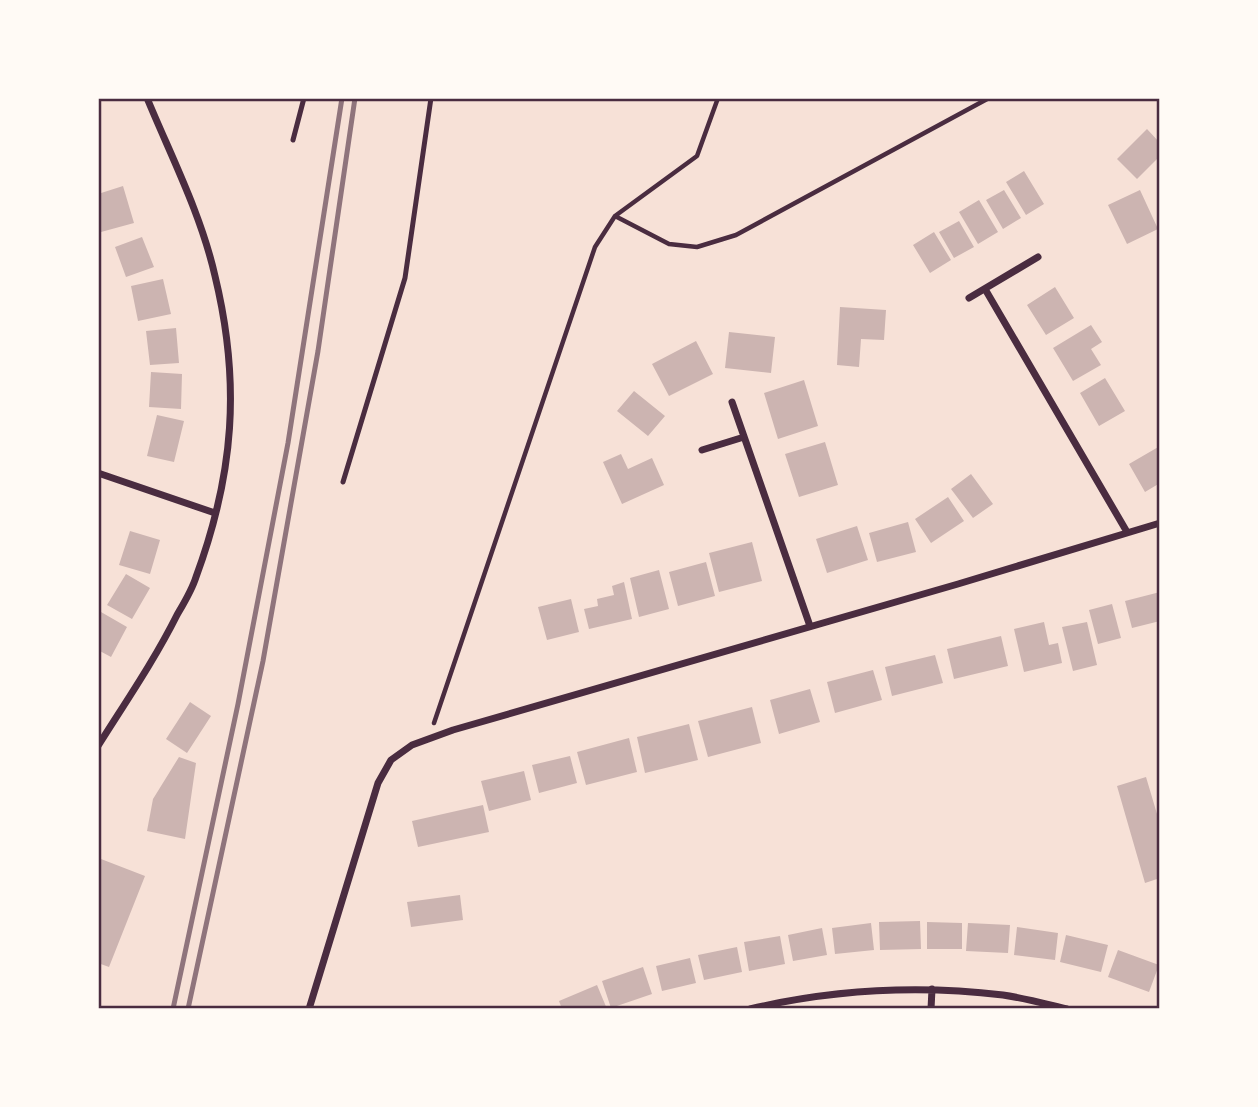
<svg xmlns="http://www.w3.org/2000/svg" width="1258" height="1107" viewBox="0 0 1258 1107" font-family="'Playfair Display',serif">
  <style>
    .building { fill: #ccb4b1 }
    .lines { fill: none; stroke-linecap: round; stroke-linejoin: round }
    .path { stroke: #4a2c40; stroke-width: 4.5 }
    .service { stroke: #4a2c40; stroke-width: 5 }
    .minor { stroke: #4a2c40; stroke-width: 7 }
    .rail { stroke: #8f747c; stroke-width: 5 }
    .neatline { fill: none; stroke: #4a2c40; stroke-width: 2.5 }
  </style>
  <rect width="100%" height="100%" fill="#f7e1d7"/>
  <path class="building" d="M1147,129L1160,143V156L1137,179L1117,159Z
    M1024,171L1044,204L1026,215L1006,182Z
    M123,186L134,223L101,232L98,221V194Z
    M1004,190L1021,218L1003,229L986,200Z
    M1140,190L1158,229L1127,244L1108,205Z
    M979,200L998,232L978,244L959,212Z
    M959,221L974,247L954,258L939,232Z
    M934,232L951,260L930,273L913,245Z
    M142,237L154,267L126,277L115,247Z
    M163,279L171,314L138,321L131,286Z
    M1055,287L1074,318L1046,335L1027,305Z
    M840,307L886,310L884,340L861,339L859,367L837,365Z
    M1091,325L1102,342L1091,349L1101,365L1073,381L1053,348Z
    M176,328L179,363L150,365L146,331Z
    M729,332L775,337L771,373L725,368Z
    M696,341L713,374L669,396L652,364Z
    M151,372L182,374L181,409L149,407Z
    M1105,378L1125,411L1099,426L1080,393Z
    M804,380L818,426L778,439L764,393Z
    M634,391L665,416L648,436L617,411Z
    M157,415L184,421L174,462L147,456Z
    M825,442L838,485L799,497L785,454Z
    M1160,446V483L1145,492L1129,464Z
    M621,454L628,469L652,458L664,485L622,504L603,462Z
    M971,474L993,504L973,518L951,489Z
    M948,497L964,521L931,543L915,519Z
    M908,522L916,552L877,562L869,533Z
    M857,526L868,560L827,573L816,539Z
    M130,531L160,540L150,574L119,565Z
    M752,542L762,581L719,592L709,553Z
    M706,562L715,596L678,606L669,572Z
    M659,570L669,609L639,617L630,578Z
    M126,574L150,588L132,619L107,605Z
    M624,582L632,619L589,629L584,609L598,606L597,599L614,595L612,586Z
    M1160,592V621L1132,628L1125,601Z
    M571,599L579,632L547,640L538,607Z
    M1112,604L1121,638L1098,644L1089,610Z
    M101,612L127,627L111,657L98,650V617Z
    M1044,622L1049,645L1058,643L1062,663L1024,672L1014,629Z
    M1087,622L1097,665L1073,671L1062,627Z
    M1001,636L1008,666L954,679L947,649Z
    M935,655L943,683L892,696L885,667Z
    M873,670L882,700L835,713L827,682Z
    M810,689L820,722L779,734L770,700Z
    M190,702L211,716L187,753L166,739Z
    M752,707L761,743L708,757L698,721Z
    M689,724L698,760L645,773L637,737Z
    M629,738L637,772L586,785L577,752Z
    M570,756L577,783L539,793L532,765Z
    M179,757L196,763L185,839L147,831L153,799Z
    M524,771L531,800L489,811L481,781Z
    M1146,777L1160,824V878L1145,883L1117,786Z
    M483,805L489,832L418,847L412,821Z
    M101,859L145,876L109,967L98,963V866Z
    M460,895L463,920L411,927L407,902Z
    M920,921L921,949L880,950L879,922Z
    M927,922L962,923V949H927Z
    M871,923L874,950L835,954L832,928Z
    M968,923L1010,925L1008,953L966,951Z
    M1017,927L1058,933L1055,960L1014,955Z
    M822,928L827,955L793,961L788,935Z
    M1066,935L1108,945L1101,972L1060,962Z
    M780,936L785,964L749,971L744,942Z
    M737,947L742,972L704,980L698,955Z
    M1118,950L1159,965L1149,992L1108,977Z
    M690,958L696,983L662,991L656,966Z
    M643,967L652,994L611,1008L602,981Z
    M597,985L607,1009H562L559,1001Z"/>
  <g class="lines">
    <path class="path" d="M615,216L669,244L697,247L736,235L989,98
      M434,723L595,247L615,216L697,156L718,98"/>
    <path class="service" d="M293,140L304,98
      M343,482L405,278L431,98"/>
    <path class="minor" d="M985,289L1127,532
      M969,298L1038,257
      M732,402L810,626
      M702,450L744,437
      M98,473L215,513
      M98,746C125,703 154,661 177,615C184,603 192,590 196,577C234,474 241,383 215,276C201,214 171,156 147,98
      M309,1009L378,783L391,760L412,745L453,730L958,584L1160,523
      M750,1009C835,989 917,985 1003,995C1024,998 1046,1004 1067,1009
      M931,1009L932,989"/>
    <path class="rail" d="M173,1009L238,704L288,443L342,98
      M188,1009L263,661L318,351L355,98"/>
  </g>
  <rect width="1258" height="1107" fill="none" stroke="#fffaf5" stroke-width="200"/>
  <rect x="100" y="100" width="1058" height="907" class="neatline"/>
</svg>
